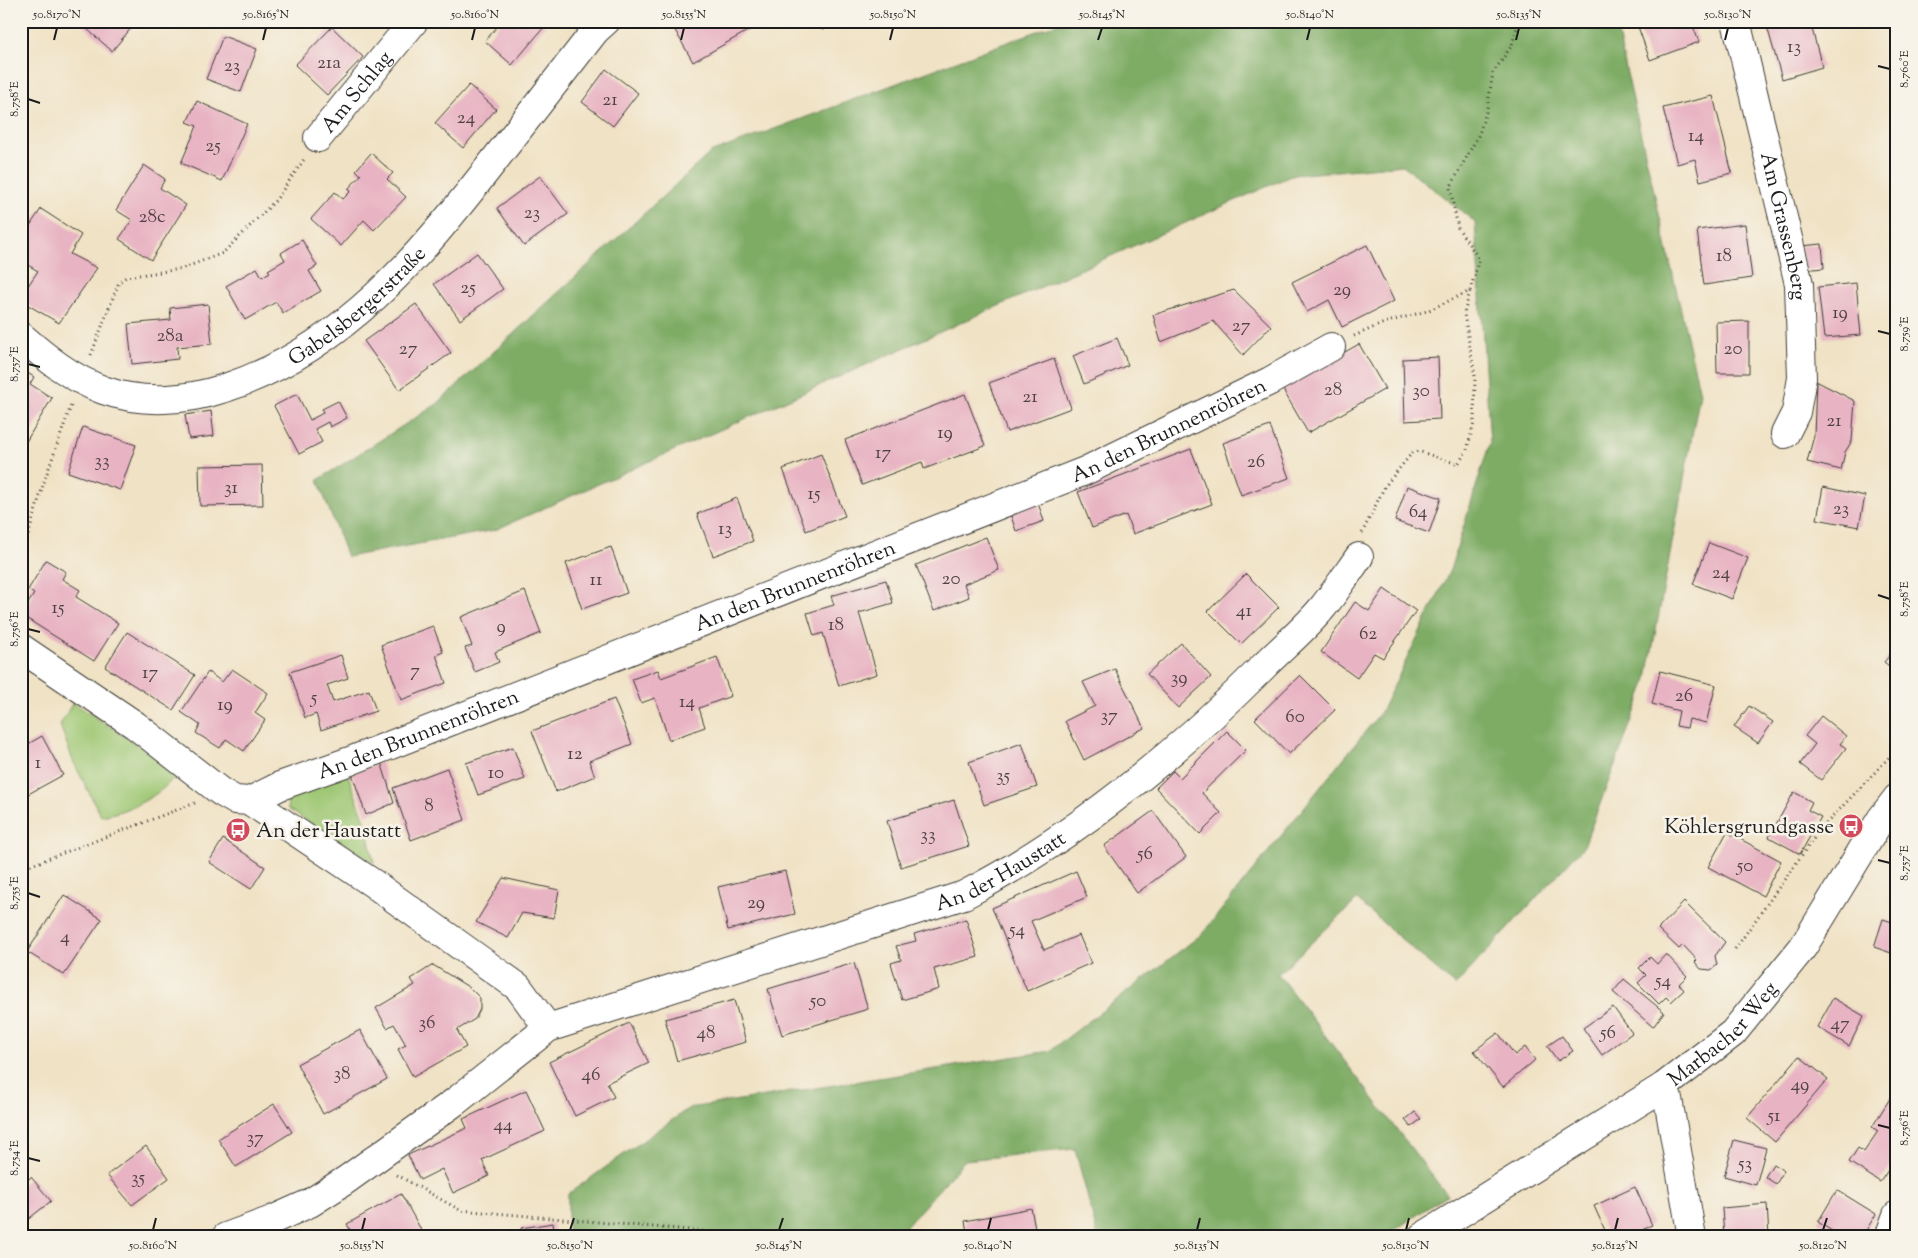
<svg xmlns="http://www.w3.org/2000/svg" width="1918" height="1258" viewBox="0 0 1918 1258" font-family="'Sorts Mill Goudy',serif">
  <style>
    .green { fill: #9ec773; stroke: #5d7248 }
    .forest { fill: #7eac65; stroke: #4d6440 }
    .building { fill: #e8b3c3 }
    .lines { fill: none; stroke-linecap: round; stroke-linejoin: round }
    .minor-casing { stroke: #3c3a35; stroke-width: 30 }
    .major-casing { stroke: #3c3a35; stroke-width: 30 }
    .path { stroke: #3c3a35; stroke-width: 3; stroke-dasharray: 1 4; stroke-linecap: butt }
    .minor { stroke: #fff; stroke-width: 28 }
    .major { stroke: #fff; stroke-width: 28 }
    .ticks { fill: none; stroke: #1c1c1c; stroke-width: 2 }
    .labels { text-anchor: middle; stroke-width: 5; stroke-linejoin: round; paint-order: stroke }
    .number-label { font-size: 19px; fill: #4f4246 }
    .street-label { font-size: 21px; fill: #1c1c1c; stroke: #f7f3e8 }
    .poi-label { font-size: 21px; fill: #1c1c1c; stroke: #f7f3e8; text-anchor: end }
    .neatline { fill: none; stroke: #1c1c1c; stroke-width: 2 }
    .ticks-label { font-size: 12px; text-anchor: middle; fill: #1c1c1c }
  </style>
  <rect width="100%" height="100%" fill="#f7f3e8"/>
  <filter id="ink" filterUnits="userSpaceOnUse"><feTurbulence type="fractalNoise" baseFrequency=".02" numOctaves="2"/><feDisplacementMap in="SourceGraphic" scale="10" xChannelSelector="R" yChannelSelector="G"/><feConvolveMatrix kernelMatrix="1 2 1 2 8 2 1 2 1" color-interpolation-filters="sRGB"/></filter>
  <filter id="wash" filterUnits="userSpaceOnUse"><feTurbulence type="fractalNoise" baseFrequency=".0096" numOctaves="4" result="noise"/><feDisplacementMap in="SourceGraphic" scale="20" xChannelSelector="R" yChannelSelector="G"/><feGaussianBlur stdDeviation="1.12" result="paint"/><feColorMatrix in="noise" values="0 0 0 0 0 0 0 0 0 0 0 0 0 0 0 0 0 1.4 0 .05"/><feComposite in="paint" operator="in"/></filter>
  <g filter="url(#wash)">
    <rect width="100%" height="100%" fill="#f0e2c5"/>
    <path class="green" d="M73,702L177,772C165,795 126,812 101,816L73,761L60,725Z
      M348,775L364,818L374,863L288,809L287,798L316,785Z"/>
    <path class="forest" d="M1064,21H1615L1700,393L1646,683L1584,846L1455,986L1357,900L1278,974L1447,1195L1384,1237H1098L1075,1149L965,1160L897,1237H568V1194L689,1108L1050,1051L1202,934L1381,712L1450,570L1490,442L1475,222L1403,165L1293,175L495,530L347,557L318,480L437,404L710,153Z"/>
    <g id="blocks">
      <path class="building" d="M78,21H137L112,51Z
        M502,21H540L545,26L512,65L485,41Z
        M679,21H747L751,29L693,62L672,25Z
        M819,21H844L822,30Z
        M1636,21H1691L1699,42L1650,60Z
        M1771,21H1810L1822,67L1782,79L1766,23Z
        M332,27L363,57L327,95L295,65Z
        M223,36L257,49L241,92L206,79Z
        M606,69L638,93L613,126L582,102Z
        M469,85L496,109L463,148L435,123Z
        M1713,96L1732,173L1700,181L1695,159L1677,164L1663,108Z
        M197,101L247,124L222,181L181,163L197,126L187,122Z
        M371,153L393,173L387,179L406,197L374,230L364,220L341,246L311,219L335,192L343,199L351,191L348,189L361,175L356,170Z
        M144,165L165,179L160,188L186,205L151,260L119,239L132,220L116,210Z
        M540,176L568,214L524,246L497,208Z
        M41,209L81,235L70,254L97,268L59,323L21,301V296L38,271L21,261V239Z
        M1745,224L1752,278L1704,285L1697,230Z
        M302,240L317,266L309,271L321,291L283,313L276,302L245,320L226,286L257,268L262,277L270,272L268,270L285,260L281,253Z
        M1822,244L1824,268L1803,270L1801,246Z
        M1367,245L1394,301L1342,327L1329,300L1307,312L1292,282Z
        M477,253L503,289L460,320L434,284Z
        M1856,283L1861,335L1824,338L1818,287Z
        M1234,290L1271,326L1243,355L1213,321L1161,342L1153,315Z
        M208,304L212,344L177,347L178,359L132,364L128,324L171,320L170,308Z
        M416,304L451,353L399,390L364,341Z
        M1749,321V373H1717L1716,322Z
        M1117,338L1128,365L1084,384L1073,356Z
        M1359,344L1385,389L1308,433L1282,388Z
        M1438,357L1440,419L1405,421L1403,359Z
        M1054,359L1071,408L1007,432L989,383Z
        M21,369L34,377L30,384L52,398L24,445L21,443Z
        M1816,381L1855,401L1852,441L1845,452L1841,470L1807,462L1814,436Z
        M297,394L310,420L323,413L322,409L338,401L347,418L330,427L328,422L315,429L322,442L299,454L274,406Z
        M965,394L985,446L924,469L922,462L862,485L845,440Z
        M211,411L214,436L189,439L185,415Z
        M1270,426L1289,478L1241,495L1223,443Z
        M83,427L136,445L120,490L68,472Z
        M1191,449L1212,504L1133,534L1126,515L1092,528L1078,492Z
        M821,454L845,516L806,531L783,469Z
        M262,465L263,505L200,506L199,466Z
        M1407,486L1441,498L1429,533L1395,521Z
        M1823,487L1865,496L1859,527L1817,519Z
        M737,498L753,541L713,556L697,514Z
        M1038,503L1044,521L1016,531L1010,513Z
        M986,537L999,570L964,584L969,597L934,611L916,565Z
        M1709,543L1748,558L1732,599L1693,584Z
        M611,547L627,593L582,609L566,563Z
        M46,560L66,572L62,579L80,590L76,597L118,623L94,661L21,615L34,594L28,590Z
        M1246,574L1279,607L1241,644L1208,611Z
        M886,580L893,603L859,613L877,674L839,686L823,633L814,636L807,613L834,605L831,596Z
        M1384,589L1416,611L1383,658L1374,653L1357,678L1321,652L1355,602L1369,611Z
        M525,591L541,633L495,652L499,662L475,672L465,648L472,646L461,617Z
        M433,626L443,652L436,655L446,683L401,700L381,645Z
        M127,632L195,675L173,710L105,667Z
        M1181,643L1211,677L1178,708L1147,674Z
        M1897,647V672L1884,662Z
        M341,655L348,678L327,685L333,702L369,690L376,711L321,730L316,714L305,718L290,672Z
        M717,657L731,696L699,708L705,727L669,740L655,698L641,703L632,679L658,670L661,678Z
        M232,669L268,693L255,713L265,720L244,751L226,739L220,748L196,733L200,725L181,712L208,672L222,682Z
        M1115,669L1144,728L1084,760L1065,721L1095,706L1083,682Z
        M1660,671L1716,685L1706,723L1689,719L1687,728L1676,726L1679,711L1652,704Z
        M1300,675L1335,710L1289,754L1255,719Z
        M614,699L632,744L589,761L595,776L556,792L532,731Z
        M1749,706L1773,722L1758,743L1734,727Z
        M1821,716L1846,736L1840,744L1846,748L1821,780L1800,764L1815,744L1805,736Z
        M1227,731L1246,750L1202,793L1221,813L1200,834L1156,788L1173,771L1180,778Z
        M42,736L63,775L21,798V748Z
        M1022,743L1037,787L984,805L969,762Z
        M513,747L525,779L478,795L466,763Z
        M381,762L394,803L366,815L352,774Z
        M447,768L465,820L411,840L393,788Z
        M1794,792L1812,802L1808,810L1821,817L1800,854L1769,837Z
        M954,800L969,846L901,867L887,821Z
        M1153,811L1186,857L1137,893L1104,846Z
        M1727,832L1781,861L1763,896L1708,867Z
        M223,839L265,867L251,889L209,862Z
        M785,871L795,914L728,930L718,887Z
        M1076,871L1087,897L1031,921L1044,950L1079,935L1091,963L1027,991L992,908Z
        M503,878L559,890L554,918L522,913L508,938L476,922Z
        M64,895L102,919L64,975L27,952Z
        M1684,902L1725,942L1715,956L1717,965L1711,970L1701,969L1695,962L1697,960L1683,945L1679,949L1658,929Z
        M1896,910H1897V955L1874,947L1883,919L1892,922Z
        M966,919L978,957L934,969L939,989L902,1000L891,963L901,960L896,946L916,941L914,934Z
        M1666,954L1687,976L1679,984L1684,990L1671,1002L1666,997L1659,1004L1638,983L1646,975L1639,968L1650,957L1657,964Z
        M854,963L868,1009L782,1035L768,989Z
        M433,965L470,988L480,998V1009L475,1019L457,1030L466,1047L413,1077L398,1049L406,1045L394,1024L387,1028L376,1008L415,985L411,979Z
        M1624,979L1664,1012L1653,1027L1613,992Z
        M1833,998L1864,1016L1849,1046L1817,1027Z
        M734,1000L746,1042L677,1061L665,1019Z
        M1613,1007L1632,1033L1602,1055L1583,1028Z
        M629,1023L649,1063L607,1083L614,1097L575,1116L549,1062Z
        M360,1030L387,1079L323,1114L297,1064Z
        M1498,1033L1515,1055L1525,1047L1535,1060L1503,1087L1474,1051Z
        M1562,1036L1573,1051L1558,1061L1547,1046Z
        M1799,1056L1828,1079L1775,1142L1747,1118Z
        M526,1090L545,1131L482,1160L489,1176L453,1193L442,1169L420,1180L408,1155L467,1128L463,1119Z
        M1891,1097L1897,1101V1157L1880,1182L1849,1162L1858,1148L1864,1152L1878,1131L1872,1127Z
        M274,1104L292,1132L236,1167L218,1139Z
        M1415,1112L1421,1119L1411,1127L1405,1120Z
        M1734,1140L1766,1148L1756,1185L1724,1176Z
        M146,1146L169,1178L132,1205L107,1175Z
        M1773,1164L1784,1171L1776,1184L1765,1177Z
        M31,1177L51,1201L21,1225V1186Z
        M1635,1187L1652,1225L1644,1228L1648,1237H1608L1594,1206Z
        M1837,1190L1876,1214L1862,1237H1833L1835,1233L1818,1222Z
        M401,1194L424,1235L420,1237H354L347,1224Z
        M1767,1204L1769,1237H1724L1722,1208Z
        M1031,1208L1037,1237H968L965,1221Z
        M553,1223L555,1237H522L521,1228Z"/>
    </g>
  </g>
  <g filter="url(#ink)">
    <use href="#blocks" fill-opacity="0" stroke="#3c3a35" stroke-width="1"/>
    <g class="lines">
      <defs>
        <g id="minor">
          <path id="s1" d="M1736,21L1799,284L1802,378L1796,412L1785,434"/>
          <path id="s2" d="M318,138L414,21"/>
          <path id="s3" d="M21,336C46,358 71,378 103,390C142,404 186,401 225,388C342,350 420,256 493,162C527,118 561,75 595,31L606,21"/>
          <path d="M21,648L135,725L221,792L235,800L250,801L374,884L518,987L548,1028"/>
          <path id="s4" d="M250,801L280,786L350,761L1085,471L1270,381L1331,347"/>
          <path d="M1663,1087L1668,1099L1692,1237"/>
          <path id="s5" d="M226,1237L272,1220L310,1203L346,1180L456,1101L548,1028L964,895C1076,837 1176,754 1264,666C1284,646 1306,628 1323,607C1336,591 1347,574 1359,557"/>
          <path d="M1889,1237L1897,1215"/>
        </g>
        <g id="major">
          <path id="s6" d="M1422,1237L1663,1087L1733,1033L1803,947L1881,819L1897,798"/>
        </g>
      </defs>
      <use href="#minor" class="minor-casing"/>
      <use href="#major" class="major-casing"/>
      <path class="path" d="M1354,336L1384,323L1427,311L1470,291L1479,259L1458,228L1450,188L1479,134L1487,109L1493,73L1512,45L1519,21
        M91,355L119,282L126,277L181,269L223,253L276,200L305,158
        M1362,533L1385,486L1412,453L1418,451L1458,464L1467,450L1474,423L1475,376L1464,314L1470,291
        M21,559L45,479L72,403
        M21,869L195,803
        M1735,949L1819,831L1897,749
        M397,1175L460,1210L769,1237"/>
      <use href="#minor" class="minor"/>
      <use href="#major" class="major"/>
    </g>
  </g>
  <path class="ticks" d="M54,40L57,28M263,40L266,28M472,40L475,28M681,40L684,28M890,40L893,28M1098,40L1102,28M1307,40L1310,28M1516,40L1519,28M1725,40L1728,28M1878,66L1890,69M28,99L40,103M1878,331L1890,334M28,364L40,367M1878,595L1890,599M28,629L40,632M1878,860L1890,863M28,893L40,897M1878,1125L1890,1128M28,1158L40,1161M153,1230L156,1218M362,1230L365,1218M570,1230L574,1218M779,1230L783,1218M988,1230L991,1218M1197,1230L1200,1218M1406,1230L1409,1218M1615,1230L1618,1218M1823,1230L1827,1218"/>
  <defs>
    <symbol id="bus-disc" viewBox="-11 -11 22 22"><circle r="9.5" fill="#d1495b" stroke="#f7f3e8"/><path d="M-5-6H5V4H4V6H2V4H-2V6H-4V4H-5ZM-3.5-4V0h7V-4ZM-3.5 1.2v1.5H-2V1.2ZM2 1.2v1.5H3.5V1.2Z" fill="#fff"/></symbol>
  </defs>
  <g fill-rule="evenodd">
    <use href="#bus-disc" x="1837" y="812" width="28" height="28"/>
    <use href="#bus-disc" x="224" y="816" width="28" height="28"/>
  </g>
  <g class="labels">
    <g class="number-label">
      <text x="1794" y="52">13</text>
      <text x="329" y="68">21a</text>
      <text x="232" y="71">23</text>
      <text x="610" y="105">21</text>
      <text x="466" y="123">24</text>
      <text x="1696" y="141">14</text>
      <text x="213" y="151">25</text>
      <text x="532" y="218">23</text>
      <text x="152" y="222">28c</text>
      <text x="1724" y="261">18</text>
      <text x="468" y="293">25</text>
      <text x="1342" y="295">29</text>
      <text x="1840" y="318">19</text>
      <text x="1241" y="331">27</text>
      <text x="170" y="341">28a</text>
      <text x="408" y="354">27</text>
      <text x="1733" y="354">20</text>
      <text x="1333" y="395">28</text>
      <text x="1421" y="396">30</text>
      <text x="1030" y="402">21</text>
      <text x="1834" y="426">21</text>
      <text x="945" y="438">19</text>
      <text x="883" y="458">17</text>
      <text x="102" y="466">33</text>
      <text x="1256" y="467">26</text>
      <text x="231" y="493">31</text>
      <text x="814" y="499">15</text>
      <text x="1841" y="514">23</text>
      <text x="1418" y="517">64</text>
      <text x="725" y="534">13</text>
      <text x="1721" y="578">24</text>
      <text x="951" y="584">20</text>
      <text x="596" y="585">11</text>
      <text x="58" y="613">15</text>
      <text x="1244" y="616">41</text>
      <text x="836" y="630">18</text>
      <text x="501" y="632">9</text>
      <text x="1368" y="639">62</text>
      <text x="415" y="676">7</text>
      <text x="150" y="678">17</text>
      <text x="1179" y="683">39</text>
      <text x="1684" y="701">26</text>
      <text x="314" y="703">5</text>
      <text x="687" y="707">14</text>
      <text x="225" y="710">19</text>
      <text x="1109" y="721">37</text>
      <text x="1295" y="722">60</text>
      <text x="575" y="759">12</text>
      <text x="38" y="768">1</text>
      <text x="496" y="778">10</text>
      <text x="1003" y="781">35</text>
      <text x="429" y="811">8</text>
      <text x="928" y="840">33</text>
      <text x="1145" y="859">56</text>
      <text x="1745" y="871">50</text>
      <text x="756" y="908">29</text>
      <text x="1017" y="935">54</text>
      <text x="65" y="942">4</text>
      <text x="1663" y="986">54</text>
      <text x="818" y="1006">50</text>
      <text x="427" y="1028">36</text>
      <text x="1840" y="1029">47</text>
      <text x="706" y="1038">48</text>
      <text x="1608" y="1038">56</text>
      <text x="342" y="1079">38</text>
      <text x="591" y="1080">46</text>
      <text x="1800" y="1090">49</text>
      <text x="1774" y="1121">51</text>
      <text x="503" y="1130">44</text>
      <text x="255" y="1143">37</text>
      <text x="1745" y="1169">53</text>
      <text x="138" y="1183">35</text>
    </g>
    <g class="street-label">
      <text dy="7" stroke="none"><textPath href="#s2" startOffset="60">Am Schlag</textPath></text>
      <text dy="7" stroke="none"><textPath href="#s1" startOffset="211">Am Grassenberg</textPath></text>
      <text dy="7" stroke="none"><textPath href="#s3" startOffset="380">Gabelsbergerstraße</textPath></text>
      <text dy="7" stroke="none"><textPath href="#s4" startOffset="991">An den Brunnenröhren</textPath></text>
      <text dy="7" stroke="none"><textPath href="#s4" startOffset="586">An den Brunnenröhren</textPath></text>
      <text dy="7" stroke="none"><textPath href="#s4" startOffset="181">An den Brunnenröhren</textPath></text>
      <text dy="7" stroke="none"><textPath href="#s5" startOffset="866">An der Haustatt</textPath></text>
      <text dy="7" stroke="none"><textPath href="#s6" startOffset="364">Marbacher Weg</textPath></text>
    </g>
    <g class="poi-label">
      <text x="1834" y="833">Köhlersgrundgasse</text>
      <text x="256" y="837" text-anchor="start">An der Haustatt</text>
    </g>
  </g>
  <rect width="1918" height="1258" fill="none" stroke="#f7f3e8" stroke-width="55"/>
  <rect x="28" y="28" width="1862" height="1202" class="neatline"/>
  <g class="ticks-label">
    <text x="57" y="18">50.8170°N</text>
    <text x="266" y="18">50.8165°N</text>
    <text x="475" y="18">50.8160°N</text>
    <text x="684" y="18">50.8155°N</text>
    <text x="893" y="18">50.8150°N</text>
    <text x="1102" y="18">50.8145°N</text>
    <text x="1310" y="18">50.8140°N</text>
    <text x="1519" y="18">50.8135°N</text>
    <text x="1728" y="18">50.8130°N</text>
    <text transform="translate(1904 69) rotate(-90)" y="4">8.760°E</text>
    <text transform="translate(14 99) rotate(-90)" y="4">8.758°E</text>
    <text transform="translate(1904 334) rotate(-90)" y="4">8.759°E</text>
    <text transform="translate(14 364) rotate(-90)" y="4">8.757°E</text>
    <text transform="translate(1904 599) rotate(-90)" y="4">8.758°E</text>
    <text transform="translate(14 629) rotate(-90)" y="4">8.756°E</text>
    <text transform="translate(1904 863) rotate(-90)" y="4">8.757°E</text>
    <text transform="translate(14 893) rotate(-90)" y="4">8.755°E</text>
    <text transform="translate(1904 1128) rotate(-90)" y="4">8.756°E</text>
    <text transform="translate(14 1158) rotate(-90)" y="4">8.754°E</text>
    <text x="153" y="1249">50.8160°N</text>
    <text x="362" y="1249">50.8155°N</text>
    <text x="570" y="1249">50.8150°N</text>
    <text x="779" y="1249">50.8145°N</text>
    <text x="988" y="1249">50.8140°N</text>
    <text x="1197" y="1249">50.8135°N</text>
    <text x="1406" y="1249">50.8130°N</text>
    <text x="1615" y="1249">50.8125°N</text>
    <text x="1823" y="1249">50.8120°N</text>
  </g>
</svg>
